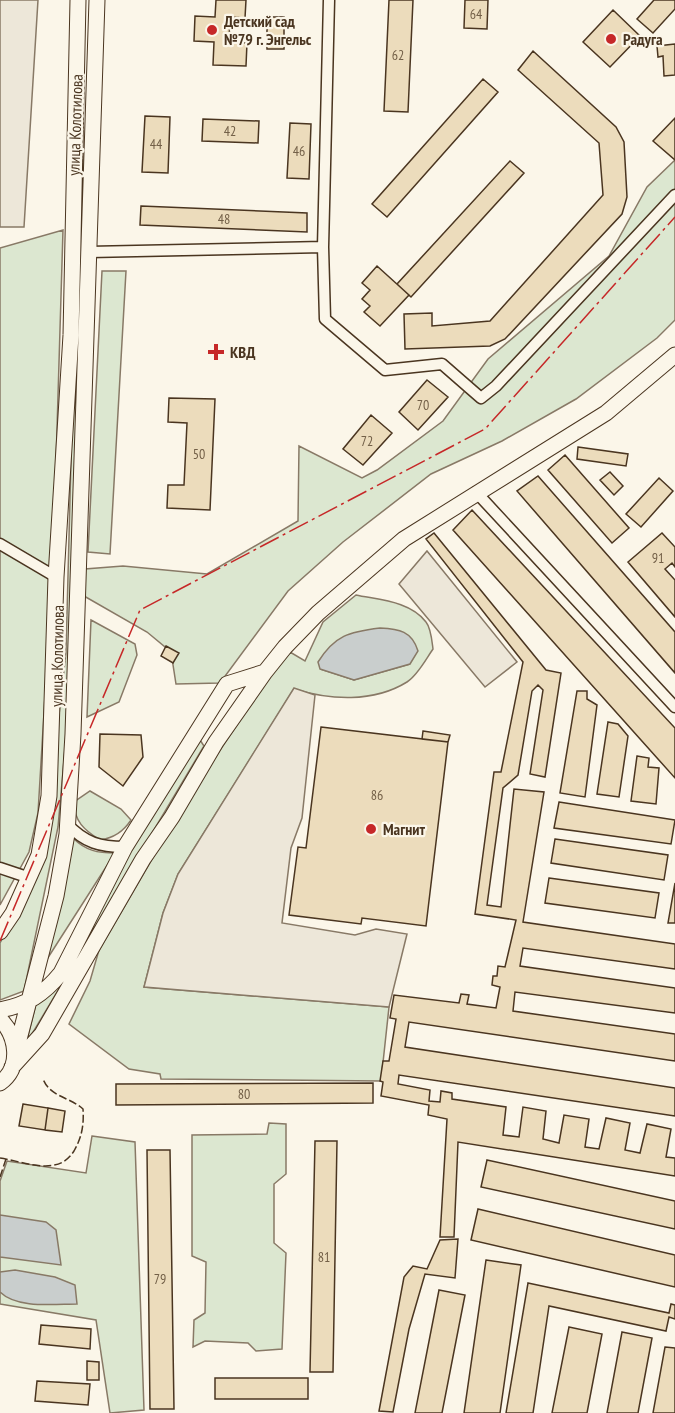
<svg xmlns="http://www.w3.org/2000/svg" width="675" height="1413" viewBox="0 0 675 1413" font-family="'PT Sans Narrow',sans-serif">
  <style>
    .green { fill: #dce7d0; stroke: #887966; stroke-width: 1.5; fill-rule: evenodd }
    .parking { fill: #ede7d9; stroke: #887966; stroke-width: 1.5 }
    .water { fill: #c9cecd; stroke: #887966; stroke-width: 1.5 }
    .building { fill: #ecdcbc; stroke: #4a3520; stroke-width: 1.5 }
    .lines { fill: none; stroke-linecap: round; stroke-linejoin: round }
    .street-casing { stroke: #4a3520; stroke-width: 13 }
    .secondary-casing { stroke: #4a3520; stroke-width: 17 }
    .street { stroke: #fbf6e9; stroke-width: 10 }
    .secondary { stroke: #fbf6e9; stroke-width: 15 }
    .fence { stroke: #4a3520; stroke-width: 1.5; stroke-dasharray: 8 3; stroke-linecap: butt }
    .power { stroke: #c62828; stroke-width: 1.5; stroke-dasharray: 21 4.5 3 4.5; stroke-linecap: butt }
    .poi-dot { fill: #c62828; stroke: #fbf6e9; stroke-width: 2 }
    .labels { text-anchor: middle; stroke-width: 4.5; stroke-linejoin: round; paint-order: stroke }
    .number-label { font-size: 14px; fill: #725f47 }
    .poi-label { font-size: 16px; font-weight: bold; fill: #4a3520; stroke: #fbf6e9; text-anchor: start }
    .street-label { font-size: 16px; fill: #4a3520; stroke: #fbf6e9 }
  </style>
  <rect width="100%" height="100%" fill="#fbf6e9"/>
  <path class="green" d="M675,160V320L657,338L576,399L502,441L431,474L343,542L288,591L220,683L176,684L171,652L147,632L84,596L85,569L123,566L207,574L298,521L299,446L362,478L377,470L443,421L488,359L609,256L647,187Z
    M63,230L53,562L38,813L29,852L0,905V248Z
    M76,268H85L71,682L58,827L24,991L0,1000V943L36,879L55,750L66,653Z
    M102,271H126L110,554L88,552Z
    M356,595C379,600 410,601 426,622C431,628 432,641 433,649C426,659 418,675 407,682C373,703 330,700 294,689L178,874L163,913L144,987L389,1007L381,1081L161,1079L160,1074L129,1069L69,1024L90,981L99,950L183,806L272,672L290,652L305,661L323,622ZM410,664L354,680L320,669Z
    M91,620L135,644L137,655L119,702L87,717Z
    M200,740L204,746L26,1044L37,1000Z
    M90,791L121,809L131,820C123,832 114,838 100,840C84,830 74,821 74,802Z
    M73,838C86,851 98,853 115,853L42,967Z
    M269,1123L286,1124V1174L274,1184V1243L286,1253L282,1349L256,1351L248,1343L205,1341L193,1347L194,1320L205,1313L206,1262L192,1256V1135L267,1134Z
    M92,1136L135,1142L144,1410L110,1413L96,1320L0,1304V1181L7,1161L86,1173Z"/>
  <path class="parking" d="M0,0H38L24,227H0Z
    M427,551L517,662L485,687L399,584Z
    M294,688L315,695L302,818L291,848L282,923L355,935L376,929L407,934L389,1007L144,987L163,913L178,874Z"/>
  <path class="water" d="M380,628C399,629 412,631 418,651L410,664L354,680L320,669L318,662C335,635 349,632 380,628Z
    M0,1215L46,1222L56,1230L61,1265L0,1257Z
    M15,1270L55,1277L75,1285L77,1304C55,1304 17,1309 0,1292V1272Z"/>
  <path class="building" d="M216,0H246L245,18L230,17L229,42L247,43L246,66L213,65L214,42L194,41L195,16L215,17Z
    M389,0H413L408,112L384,111Z
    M465,0H488L487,29L464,28Z
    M654,0H675V9L653,33L637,19Z
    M613,10L640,36L610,67L583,42Z
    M267,17H284V49H267Z
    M675,44V75L664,76L663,56L658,57L657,46Z
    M533,51L616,127L624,142L627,197L622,214L505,339L490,346L405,349L404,314L432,313V326L490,321L603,195L599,143L518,70Z
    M483,79L498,92L387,217L372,204Z
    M145,116L170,117L168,173L142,172Z
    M675,118V160L653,141Z
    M203,119L259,121L258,143L202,141Z
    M290,123L311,124L309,179L287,178Z
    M510,161L524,173L411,297L397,284Z
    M141,206L307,213V232L140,225Z
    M377,266L409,295L380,326L364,312L370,306L362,299L370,290L362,283Z
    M427,380L448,397L418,430L399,412Z
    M169,398L215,399L210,510L167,508L168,485H184L187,423L168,422Z
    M371,415L392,433L363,465L343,449Z
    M578,447L628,454L626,466L577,459Z
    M565,455L629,528L612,543L548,470Z
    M610,472L623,486L614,495L600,480Z
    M538,476L675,632V673L517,491Z
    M659,478L673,491L641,527L626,514Z
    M472,510L675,728V778L453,530Z
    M434,533L546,670L561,673L545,777L530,774L543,690L538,685L532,691L518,775L503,788L487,905L501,907L514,789L544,792L523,922L675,944V969L523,948L520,966L675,988V1013L515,992L513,1011L675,1034V1061L409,1022L405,1047L675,1088V1116L399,1075L398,1084L430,1090L429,1101L440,1102L441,1091L452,1093V1099L506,1107L503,1135L519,1137L523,1107L546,1111L543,1139L559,1143L564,1115L589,1119L585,1147L599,1149L606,1118L630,1123L625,1150L640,1153L647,1124L671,1129L666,1157L675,1158V1176L458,1142L454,1237H440L447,1119L428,1115L429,1105L381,1096L383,1082L380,1081L383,1061H389L396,1019L390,1018L394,995L459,1003L461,994L469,995L467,1004L496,1008L500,987L492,985L493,976H497L498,966L505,967L516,920L475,914L494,772H501L523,662L426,539Z
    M662,533L675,547V567L672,563L665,569L675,580V617L628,562Z
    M166,646L179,653L173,663L161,656Z
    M577,691H587V699L597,705L585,797L560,793Z
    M608,722L618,724L628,736L619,797L597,794Z
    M321,727L448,742L426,926L362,918L361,924L289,915L298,847L306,848Z
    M423,731L450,735L448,742L422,739Z
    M100,734L141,735L143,757L123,786L99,767Z
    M637,756L649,758L648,767L659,768L656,804L631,801Z
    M559,802L675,820L671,844L554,828Z
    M555,839L668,855L664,880L551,863Z
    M549,878L659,893L655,918L545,903Z
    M675,883V923H668Z
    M373,1083V1103L116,1105V1084Z
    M23,1104L48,1108L45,1130L19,1126Z
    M48,1108L65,1111L62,1132L45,1130Z
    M315,1141H337L333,1372H310Z
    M147,1150H170L174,1409H150Z
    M487,1160L675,1201V1229L481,1187Z
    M478,1209L675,1255V1287L471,1240Z
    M458,1239L455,1278L425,1274L409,1329L393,1412L379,1411L404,1277L413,1266L427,1269L440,1240Z
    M486,1260L521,1265L500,1413H464Z
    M528,1283L669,1313L671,1304L675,1305V1319L669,1317L666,1331L549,1306L533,1413H506Z
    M439,1290L465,1295L442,1413H415Z
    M41,1325L91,1329L90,1349L39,1344Z
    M569,1327L602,1334L587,1413H552Z
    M622,1332L652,1338L638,1413H607Z
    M665,1347L675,1348V1413H653Z
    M87,1361L99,1362V1380H87Z
    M215,1378H308V1399H215Z
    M37,1381L90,1384L88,1405L35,1401Z"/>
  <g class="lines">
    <defs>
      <path id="street" d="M329,0L323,247L325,319L385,370L442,364L481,398L496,386L675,195
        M89,252L323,247
        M476,492L675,707
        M0,544L56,577
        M67,824C85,843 100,847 125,847
        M0,868L30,878"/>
      <path id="secondary" d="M0,932L13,913L39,855L49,796L56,577L71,335L78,0
        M0,1010C27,1005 44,994 61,973L125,847L227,684L265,672
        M0,1019C17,1036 22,1067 0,1083
        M15,1055L56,896L67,834L73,734L97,0
        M12,1067L42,1034L143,859L172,817L216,742L265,672L285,647L318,613L404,539L606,413L675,355"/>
    </defs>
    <use href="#street" class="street-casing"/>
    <use href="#secondary" class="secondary-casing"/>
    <use href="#street" class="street"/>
    <use href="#secondary" class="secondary"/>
    <path class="fence" d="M0,1158C26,1162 58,1177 74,1151C82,1137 84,1125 83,1109C70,1097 50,1097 43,1079
      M0,1177L6,1159"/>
    <path class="power" d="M0,941L140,610L485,429L675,217"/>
  </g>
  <g class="poi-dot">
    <circle cx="212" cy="30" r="6"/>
    <circle cx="611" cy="39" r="6"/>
    <path d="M213 343h6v6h6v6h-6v6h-6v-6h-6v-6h6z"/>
    <circle cx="371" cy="829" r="6"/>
  </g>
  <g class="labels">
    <g class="number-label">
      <text x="476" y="19">64</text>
      <text x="398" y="60">62</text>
      <text x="230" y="136">42</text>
      <text x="156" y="149">44</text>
      <text x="299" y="156">46</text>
      <text x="224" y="224">48</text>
      <text x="423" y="410">70</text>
      <text x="367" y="446">72</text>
      <text x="199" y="459">50</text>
      <text x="658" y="563">91</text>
      <text x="377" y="800">86</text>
      <text x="244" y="1099">80</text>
      <text x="324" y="1262">81</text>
      <text x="160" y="1284">79</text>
    </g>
    <g class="poi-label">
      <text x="224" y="27">Детский сад<tspan x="224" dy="18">№79 г. Энгельс</tspan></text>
      <text x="623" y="45">Радуга</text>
      <text x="230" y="358">КВД</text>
      <text x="383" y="835">Магнит</text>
    </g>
    <g class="street-label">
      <text transform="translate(75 125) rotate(-88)" y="6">улица Колотилова</text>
      <text transform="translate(57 656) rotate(-89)" y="6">улица Колотилова</text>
    </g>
  </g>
</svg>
